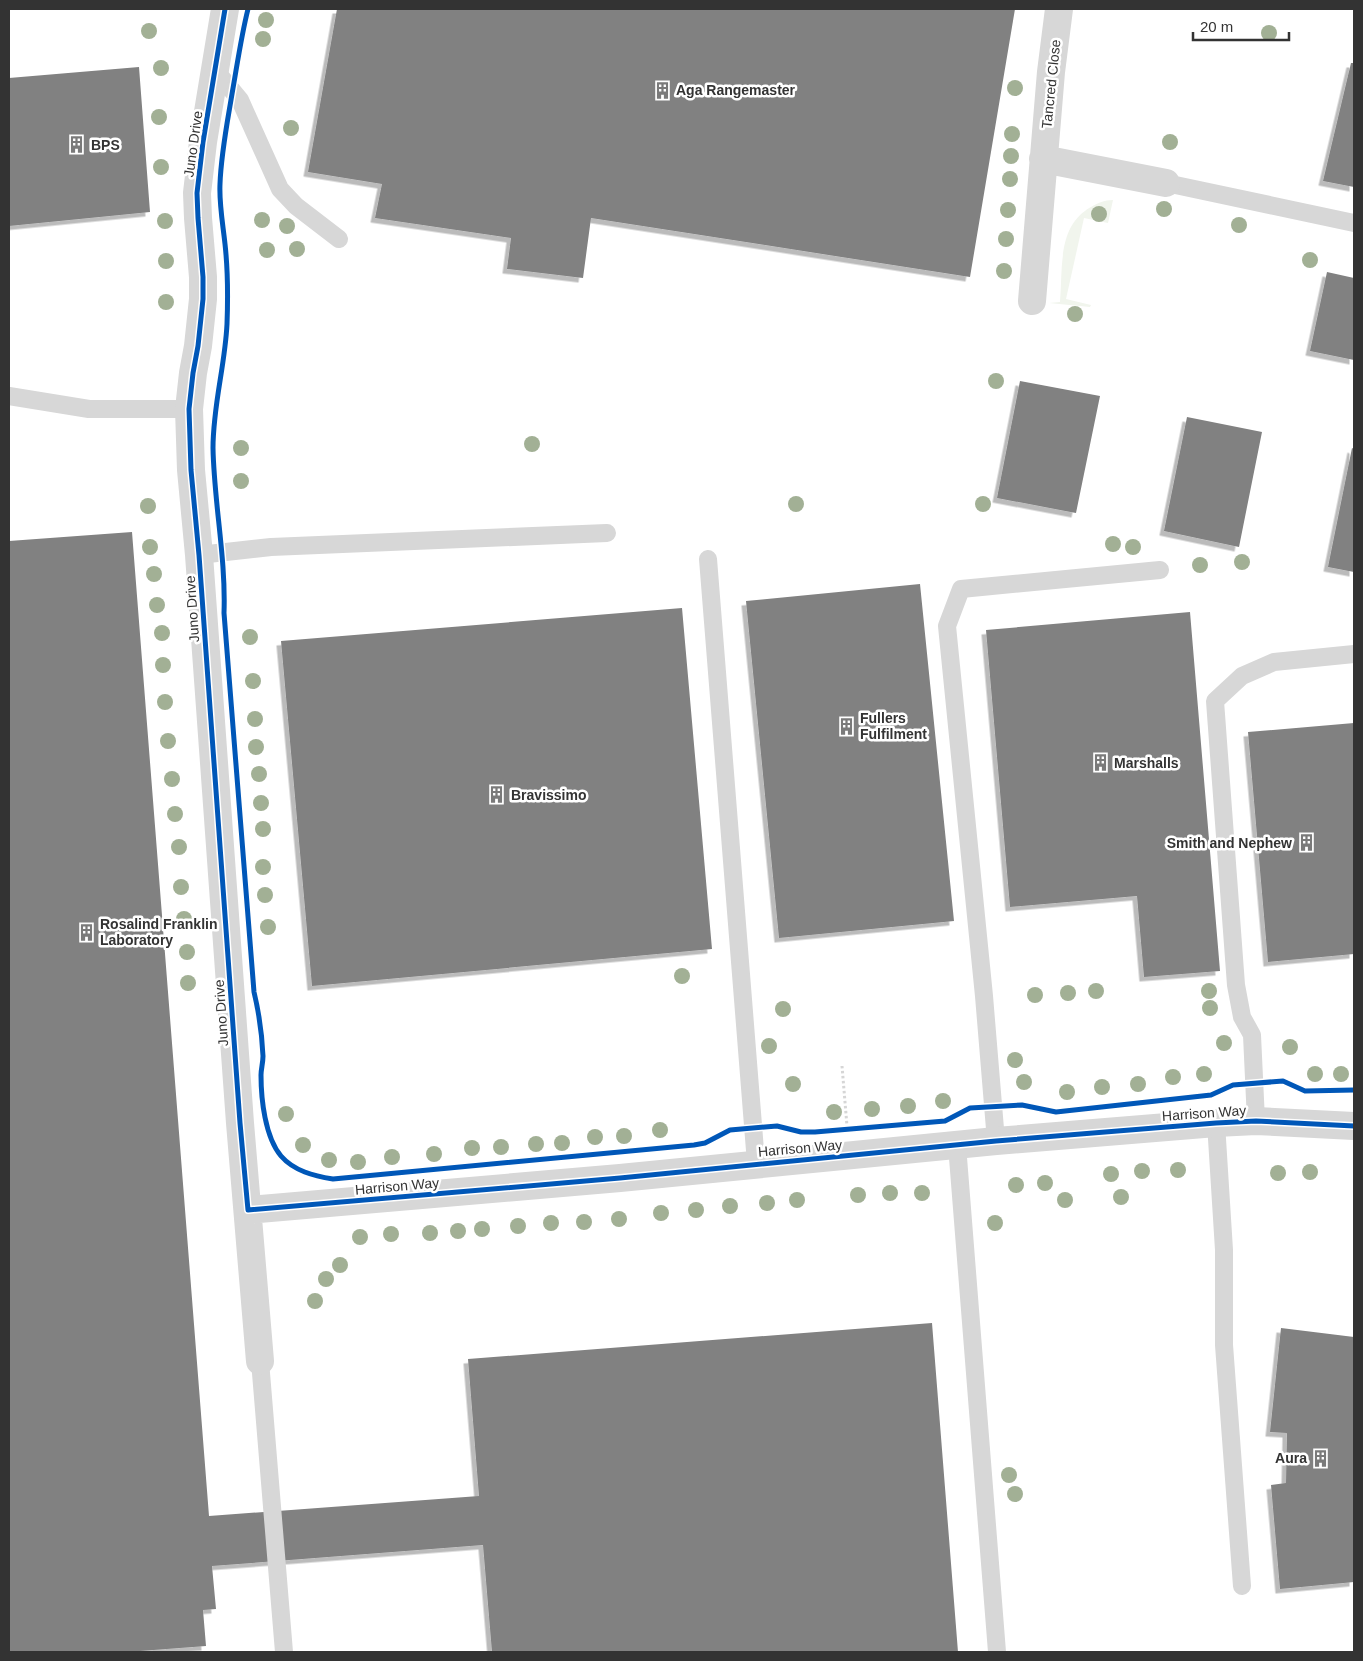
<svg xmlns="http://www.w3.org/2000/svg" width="1363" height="1661" viewBox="0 0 1363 1661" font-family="Arial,sans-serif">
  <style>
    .green { fill: #f1f5ed }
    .building { fill: #818181; filter: url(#shadow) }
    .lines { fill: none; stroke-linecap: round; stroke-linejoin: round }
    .path { stroke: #d6d6d6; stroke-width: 3; stroke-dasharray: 2.5 2.5; stroke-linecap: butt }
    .lane { stroke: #d7d7d7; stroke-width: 18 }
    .street { stroke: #d7d7d7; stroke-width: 28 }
    .cycleway-casing { stroke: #fff; stroke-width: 8 }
    .cycleway { stroke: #0057b8; stroke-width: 5 }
    .tree { fill: #a2b095 }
    .labels { text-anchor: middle; stroke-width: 5; stroke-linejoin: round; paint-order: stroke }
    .street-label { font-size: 14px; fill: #333; stroke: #fff }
    .poi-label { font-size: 14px; font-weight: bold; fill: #333; stroke: #fff; text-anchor: start }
  </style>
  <defs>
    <filter id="shadow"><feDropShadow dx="-4.5" dy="4.5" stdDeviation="0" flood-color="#0004"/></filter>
  </defs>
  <rect width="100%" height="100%" fill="#fff"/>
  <path class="green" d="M1113,200L1108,223L1084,218L1066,299L1091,305L1090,307L1049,303L1060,302C1063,267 1057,226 1091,207C1098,203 1104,200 1113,200Z"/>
  <path class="building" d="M337,9H1015L970,277L591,218L583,278L507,269L511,238L375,218L382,184L308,172Z
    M1351,63H1354V187L1323,181Z
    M139,67L150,212L9,226V78Z
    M1327,272L1354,278V360L1310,351Z
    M1020,381L1100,396L1076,513L997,498Z
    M1187,417L1262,432L1239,547L1164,531Z
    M1352,448L1354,449V572L1328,567Z
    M132,532L209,1516L479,1496L468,1359L932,1323L958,1652H492L483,1545L212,1566L216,1609L203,1610L206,1646L127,1652H9V541Z
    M920,584L954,921L779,938L746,601Z
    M682,608L712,949L312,986L281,641Z
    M1190,612L1220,971L1144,977L1137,896L1010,907L986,630Z
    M1354,723V954L1268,962L1248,732Z
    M1281,1328L1354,1337V1582L1280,1589L1271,1485L1286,1483L1287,1433L1270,1432Z"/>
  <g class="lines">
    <path class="path" d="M842,1066L847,1126"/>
    <path class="lane" d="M216,71L240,100L280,189L296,206L339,239
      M1166,183L1354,223
      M9,396L89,409H189
      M199,555L271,547L607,533
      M708,559L756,1163
      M1256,1121L1252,1035L1242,1017L1236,985L1215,701L1242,676L1274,662L1354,654
      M1216,1123L1224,1250V1345L1242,1586
      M996,1141L984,996L947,626L961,589L1160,570
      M957,1145L997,1652
      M260,1361L284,1652"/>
    <path class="street" d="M225,9L203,142L197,193L198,218L203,277V299L198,346L193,373L189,409L191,470L199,555L240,1123L260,1361
      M1043,159L1166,183
      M1032,301L1051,72L1059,9
      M248,1210L620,1178L996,1141L1216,1123L1256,1121L1354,1126"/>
    <defs>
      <path id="cycleway" d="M225,9L203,142L197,193L198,218L203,277V299L198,346L193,373L189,409L191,470L199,555L240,1123L248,1210L620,1178L996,1141L1216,1123L1256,1121L1354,1126
        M248,9C241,37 237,66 232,94C227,124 221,154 220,184C219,204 223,225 225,244C228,271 228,297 227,324C225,366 213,405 213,448C214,503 226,558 224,613L254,992C259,1013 262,1034 263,1056C263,1063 261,1069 261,1075C261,1099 265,1137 281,1156C294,1171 314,1176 333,1179L694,1145L705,1143L730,1130L777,1126L801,1132H815L945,1121L970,1108L1022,1105L1056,1112L1202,1096L1211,1095L1233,1085L1283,1081L1305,1091L1354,1090"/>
    </defs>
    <use href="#cycleway" class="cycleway-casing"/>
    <use href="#cycleway" class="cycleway"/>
  </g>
  <g class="tree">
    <circle cx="266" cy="20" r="8"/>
    <circle cx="149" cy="31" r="8"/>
    <circle cx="1269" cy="33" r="8"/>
    <circle cx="263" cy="39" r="8"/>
    <circle cx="161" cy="68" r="8"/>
    <circle cx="1015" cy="88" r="8"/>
    <circle cx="159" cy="117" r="8"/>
    <circle cx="291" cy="128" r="8"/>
    <circle cx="1012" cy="134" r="8"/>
    <circle cx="1170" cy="142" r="8"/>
    <circle cx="1011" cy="156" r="8"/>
    <circle cx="161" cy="167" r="8"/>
    <circle cx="1010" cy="179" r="8"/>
    <circle cx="1164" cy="209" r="8"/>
    <circle cx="1008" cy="210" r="8"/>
    <circle cx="1099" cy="214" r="8"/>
    <circle cx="262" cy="220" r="8"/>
    <circle cx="165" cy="221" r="8"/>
    <circle cx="1239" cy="225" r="8"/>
    <circle cx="287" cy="226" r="8"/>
    <circle cx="1006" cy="239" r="8"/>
    <circle cx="297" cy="249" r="8"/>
    <circle cx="267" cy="250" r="8"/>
    <circle cx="1310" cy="260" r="8"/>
    <circle cx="166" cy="261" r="8"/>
    <circle cx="1004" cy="271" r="8"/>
    <circle cx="166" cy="302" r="8"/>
    <circle cx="1075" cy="314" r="8"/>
    <circle cx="996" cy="381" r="8"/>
    <circle cx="532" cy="444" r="8"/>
    <circle cx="241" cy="448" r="8"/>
    <circle cx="241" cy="481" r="8"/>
    <circle cx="796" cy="504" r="8"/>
    <circle cx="983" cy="504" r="8"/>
    <circle cx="148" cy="506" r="8"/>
    <circle cx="1113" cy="544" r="8"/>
    <circle cx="150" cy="547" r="8"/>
    <circle cx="1133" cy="547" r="8"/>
    <circle cx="1242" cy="562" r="8"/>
    <circle cx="1200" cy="565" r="8"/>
    <circle cx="154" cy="574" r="8"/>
    <circle cx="157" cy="605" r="8"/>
    <circle cx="162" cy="633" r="8"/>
    <circle cx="250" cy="637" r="8"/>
    <circle cx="163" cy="665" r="8"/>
    <circle cx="253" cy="681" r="8"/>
    <circle cx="165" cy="702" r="8"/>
    <circle cx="255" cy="719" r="8"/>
    <circle cx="168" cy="741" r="8"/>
    <circle cx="256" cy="747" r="8"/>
    <circle cx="259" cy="774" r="8"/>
    <circle cx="172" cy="779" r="8"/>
    <circle cx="261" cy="803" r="8"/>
    <circle cx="175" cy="814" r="8"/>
    <circle cx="263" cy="829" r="8"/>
    <circle cx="179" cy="847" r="8"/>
    <circle cx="263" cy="867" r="8"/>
    <circle cx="181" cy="887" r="8"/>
    <circle cx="265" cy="895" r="8"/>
    <circle cx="184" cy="919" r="8"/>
    <circle cx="268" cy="927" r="8"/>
    <circle cx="187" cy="952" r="8"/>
    <circle cx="682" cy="976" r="8"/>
    <circle cx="188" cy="983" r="8"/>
    <circle cx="1096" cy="991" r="8"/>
    <circle cx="1209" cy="991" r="8"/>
    <circle cx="1068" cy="993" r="8"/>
    <circle cx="1035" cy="995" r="8"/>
    <circle cx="1210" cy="1008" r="8"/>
    <circle cx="783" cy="1009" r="8"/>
    <circle cx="1224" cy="1043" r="8"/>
    <circle cx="769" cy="1046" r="8"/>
    <circle cx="1290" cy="1047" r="8"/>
    <circle cx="1015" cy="1060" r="8"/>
    <circle cx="1204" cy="1074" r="8"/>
    <circle cx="1315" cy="1074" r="8"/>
    <circle cx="1341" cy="1074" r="8"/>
    <circle cx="1173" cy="1077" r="8"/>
    <circle cx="1024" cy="1082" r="8"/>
    <circle cx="793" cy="1084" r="8"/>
    <circle cx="1138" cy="1084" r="8"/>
    <circle cx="1102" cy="1087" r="8"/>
    <circle cx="1067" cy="1092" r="8"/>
    <circle cx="943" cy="1101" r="8"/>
    <circle cx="908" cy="1106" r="8"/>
    <circle cx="872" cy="1109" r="8"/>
    <circle cx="834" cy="1112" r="8"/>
    <circle cx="286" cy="1114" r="8"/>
    <circle cx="660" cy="1130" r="8"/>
    <circle cx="624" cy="1136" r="8"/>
    <circle cx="595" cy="1137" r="8"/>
    <circle cx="562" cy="1143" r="8"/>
    <circle cx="536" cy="1144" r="8"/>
    <circle cx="303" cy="1145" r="8"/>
    <circle cx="501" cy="1147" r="8"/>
    <circle cx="472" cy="1148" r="8"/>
    <circle cx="434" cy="1154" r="8"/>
    <circle cx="392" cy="1157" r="8"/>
    <circle cx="329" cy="1160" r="8"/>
    <circle cx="358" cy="1162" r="8"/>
    <circle cx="1178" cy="1170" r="8"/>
    <circle cx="1142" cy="1171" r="8"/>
    <circle cx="1310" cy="1172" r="8"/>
    <circle cx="1278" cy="1173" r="8"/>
    <circle cx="1111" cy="1174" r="8"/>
    <circle cx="1045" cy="1183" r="8"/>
    <circle cx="1016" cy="1185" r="8"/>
    <circle cx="890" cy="1193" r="8"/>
    <circle cx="922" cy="1193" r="8"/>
    <circle cx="858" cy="1195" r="8"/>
    <circle cx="1121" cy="1197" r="8"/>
    <circle cx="797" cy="1200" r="8"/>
    <circle cx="1065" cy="1200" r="8"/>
    <circle cx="767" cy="1203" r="8"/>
    <circle cx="730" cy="1206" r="8"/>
    <circle cx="696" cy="1210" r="8"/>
    <circle cx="661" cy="1213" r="8"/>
    <circle cx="619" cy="1219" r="8"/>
    <circle cx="584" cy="1222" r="8"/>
    <circle cx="551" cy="1223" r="8"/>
    <circle cx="995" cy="1223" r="8"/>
    <circle cx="518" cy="1226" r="8"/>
    <circle cx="482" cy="1229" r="8"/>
    <circle cx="458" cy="1231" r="8"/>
    <circle cx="430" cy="1233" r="8"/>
    <circle cx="391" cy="1234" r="8"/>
    <circle cx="360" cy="1237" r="8"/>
    <circle cx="340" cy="1265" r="8"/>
    <circle cx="326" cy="1279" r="8"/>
    <circle cx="315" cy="1301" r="8"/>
    <circle cx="1009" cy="1475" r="8"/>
    <circle cx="1015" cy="1494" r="8"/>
  </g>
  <defs>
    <symbol id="building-bare" viewBox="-9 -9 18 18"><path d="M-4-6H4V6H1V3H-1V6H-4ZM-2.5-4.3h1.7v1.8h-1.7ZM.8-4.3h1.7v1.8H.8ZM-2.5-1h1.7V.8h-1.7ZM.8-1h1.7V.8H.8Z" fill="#7a7a7a" stroke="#fff" stroke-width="2.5" paint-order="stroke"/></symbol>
  </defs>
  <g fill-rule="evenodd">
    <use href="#building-bare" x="650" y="78" width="25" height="25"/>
    <use href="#building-bare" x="64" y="132" width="25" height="25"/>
    <use href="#building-bare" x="834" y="714" width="25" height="25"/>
    <use href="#building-bare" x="1088" y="750" width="25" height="25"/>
    <use href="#building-bare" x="484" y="782" width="25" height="25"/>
    <use href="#building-bare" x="1294" y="830" width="25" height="25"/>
    <use href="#building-bare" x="74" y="920" width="25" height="25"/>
    <use href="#building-bare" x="1308" y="1446" width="25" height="25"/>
  </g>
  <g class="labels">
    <g class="street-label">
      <text transform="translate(1051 84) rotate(-84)" y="5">Tancred Close</text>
      <text transform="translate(193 144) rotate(-82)" y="5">Juno Drive</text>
      <text transform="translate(192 609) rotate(-94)" y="5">Juno Drive</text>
      <text transform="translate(221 1013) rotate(-94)" y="5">Juno Drive</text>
      <text transform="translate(1204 1113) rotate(-4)" y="5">Harrison Way</text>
      <text transform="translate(800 1148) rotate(-5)" y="5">Harrison Way</text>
      <text transform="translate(397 1186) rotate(-5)" y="5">Harrison Way</text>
    </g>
    <g class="poi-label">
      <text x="676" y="95">Aga Rangemaster</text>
      <text x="91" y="150">BPS</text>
      <text x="860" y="723">Fullers<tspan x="860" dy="16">Fulfilment</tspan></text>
      <text x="1114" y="768">Marshalls</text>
      <text x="511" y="800">Bravissimo</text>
      <text x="1292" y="848" text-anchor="end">Smith and Nephew</text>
      <text x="100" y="929">Rosalind Franklin<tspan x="100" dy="16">Laboratory</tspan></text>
      <text x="1307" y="1463" text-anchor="end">Aura</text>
    </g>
  </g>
  <rect width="1363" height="1661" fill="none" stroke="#333333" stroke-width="20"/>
  <path d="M1193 32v8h96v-8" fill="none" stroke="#333333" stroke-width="2.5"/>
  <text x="1200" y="32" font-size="15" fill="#333333" stroke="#ffffff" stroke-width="4" paint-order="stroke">20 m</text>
</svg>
